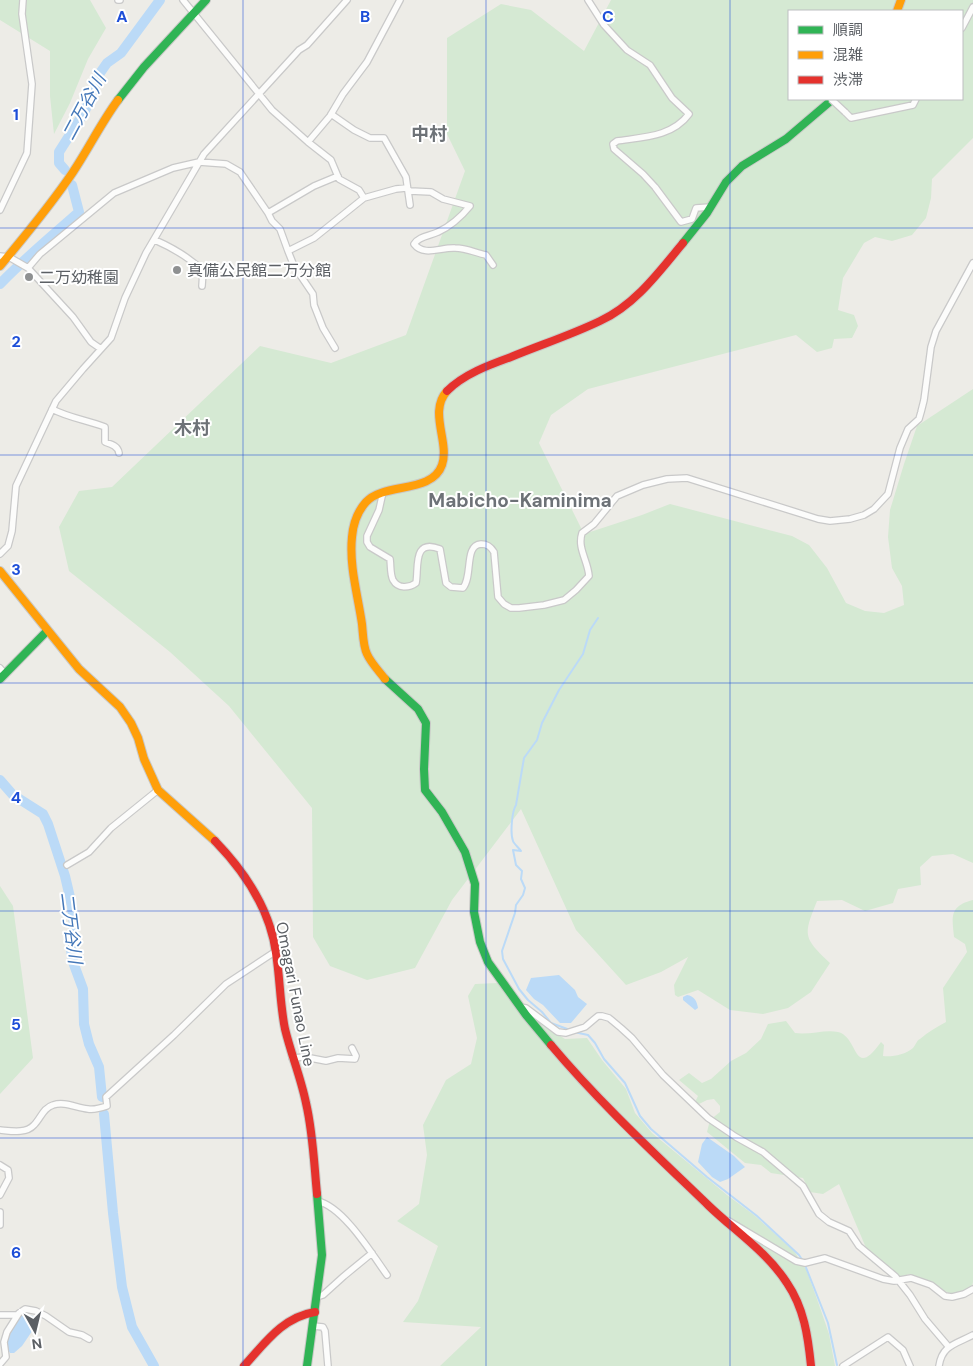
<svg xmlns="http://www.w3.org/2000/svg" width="973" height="1366" viewBox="0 0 973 1366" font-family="'DM Sans','Noto Sans JP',sans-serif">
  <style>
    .green { fill: #d5e9d3; fill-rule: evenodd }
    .water { fill: #bbdaf7 }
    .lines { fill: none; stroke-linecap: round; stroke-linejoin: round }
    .stream { stroke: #bbdaf7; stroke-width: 2 }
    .river { stroke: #bbdaf7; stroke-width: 10 }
    .street-casing { stroke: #c9c9c9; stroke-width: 8 }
    .fast-casing { stroke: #c9c9c7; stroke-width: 10 }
    .slow-casing { stroke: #c9c9c7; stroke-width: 10 }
    .jam-casing { stroke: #c9c9c7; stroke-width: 10 }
    .street { stroke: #fcfcfb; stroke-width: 5.5 }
    .fast { stroke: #30b455; stroke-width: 8 }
    .slow { stroke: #ff9f0a; stroke-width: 8 }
    .jam { stroke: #e5322d; stroke-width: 8 }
    .street-bridge-casing { stroke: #c9c9c9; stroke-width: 8; stroke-linecap: butt }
    .street-bridge { stroke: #fcfcfb; stroke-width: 5.5 }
    .grid { fill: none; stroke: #1d4ed8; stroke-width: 1; stroke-opacity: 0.55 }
    .poi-dot { fill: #8f9192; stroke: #fff; stroke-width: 2 }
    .labels { text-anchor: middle; stroke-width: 4; stroke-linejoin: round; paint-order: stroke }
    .poi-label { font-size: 16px; fill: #5c6065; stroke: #fff; text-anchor: start }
    .street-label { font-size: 16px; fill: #5c6065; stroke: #fff }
    .water-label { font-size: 18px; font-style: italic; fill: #4578b9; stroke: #fff }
    .neighbourhood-label { font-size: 18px; font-weight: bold; fill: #6d7277; stroke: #fff }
    .quarter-label { font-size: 19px; font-weight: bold; fill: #6d7277; stroke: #fff }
    .grid-label { font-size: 16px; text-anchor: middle; font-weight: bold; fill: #1d4ed8; stroke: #fff; stroke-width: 4; stroke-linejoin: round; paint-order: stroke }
  </style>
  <rect width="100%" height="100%" fill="#edece7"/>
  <path class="green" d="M0,0H90L106,28L88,59L70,103L54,134L50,96V51L0,20Z
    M611,0H973V138L932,179L931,198L926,218L912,235L892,241L875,237L864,243L843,278L838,310L854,315L858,326L852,338L834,339L832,348L817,352L796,335L588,389L551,415L539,443L584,534L642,515L670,504L792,536L809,545L827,568L846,603L865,611L884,613L904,605L902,586L892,568L888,537L890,510L904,464L917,426L973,389V863L953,854L932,856L920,867L921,885L898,889L893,903L865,911L842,900L817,901C803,936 803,937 830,963L811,992L788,1008L763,1014L730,1010L698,990L678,997L675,995L674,985L688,957L661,972L626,985L576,930L521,809L452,900L415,968L367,980L330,966L313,937L312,808L229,706L170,652L69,571L59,527L79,491L112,487L260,346L331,363L406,335L465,171L447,134V38L501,4L531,10L584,51ZM789,11H962V99H789Z
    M0,886L13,906L33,1058L0,1094Z
    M973,900V1282L972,1286L957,1297L910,1274L896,1278L872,1262L839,1184L823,1194L810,1192L803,1178L771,1173L761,1165L745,1163L707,1132L710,1120L720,1112V1106L714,1099L707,1100L699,1104L695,1102L698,1096L679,1080L689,1073L702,1083L711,1079L731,1061L746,1053L761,1039L768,1024L786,1021L795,1033C810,1035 826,1029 838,1032C859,1037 853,1081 881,1042L884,1045L883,1056C892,1057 905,1055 913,1048C916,1045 916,1041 920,1039C928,1032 937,1027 946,1022L943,988L967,952L965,944L954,937C952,917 949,906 973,900Z
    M498,983L529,1016L565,1039L587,1038L602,1060L626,1089L635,1113L652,1133L727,1195L754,1215L794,1251L806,1269L817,1299L829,1334L835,1366H440L481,1327L403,1322L418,1301L438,1246L397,1221L419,1204L427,1155L423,1125L446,1080L471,1064L477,1038L468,996L475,984Z"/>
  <path class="water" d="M559,975L575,990L578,997L587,1004L571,1023H560L543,1005L534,999L526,990L531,978Z
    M687,995C694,996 697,1001 698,1008L695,1010L683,1000V997Z
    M707,1137L734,1156L745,1167L728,1179L720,1182L712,1177L698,1162L702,1144Z
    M29,1315L41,1318L22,1346L14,1353H10C2,1340 12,1327 21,1316Z"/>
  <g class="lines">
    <path class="stream" d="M570,1030L551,1023L542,1012L528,1000L519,989L503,959L502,951L515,913L516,905L523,895L525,888L521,879L522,871L516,865L513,850L521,851C519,848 514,844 513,841C510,833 512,811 516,805L524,758L537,740L542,723L559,690L583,654L590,630L598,618
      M574,1032L588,1035L595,1043L604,1059L625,1083L640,1116L651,1129L707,1177L757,1216L799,1255L803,1261
      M805,1265L828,1323L837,1365"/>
    <path class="river" d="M65,170L59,163V152L85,111L100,73L107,63L121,53L160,0
      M0,284C25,258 52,236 79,212L72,185
      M0,780L13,795L43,814L48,824L65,876L72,906L74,925L71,950L73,962L83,989L84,1024L89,1044L99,1067L102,1097
      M104,1114L113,1213L122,1287L132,1327L154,1366"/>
    <defs>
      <path id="street" d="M118,0H120
        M588,0L604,25L627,50L650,65L672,98L689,114C672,137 643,137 617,141L613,144L614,149L643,174L655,187L681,222L692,219L696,208L710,207
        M962,28L973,7
        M845,112L851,118L913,105L916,99
        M331,114L354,130L370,138H384L406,177L410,205
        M308,142L330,116L343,94L367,62L400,0
        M364,198L396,189L406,188L410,191L431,192L443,199L470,206C461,217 451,226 438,232C430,236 419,236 414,244C424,257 441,247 455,248C466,248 476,253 486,255L493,265
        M0,210L27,153L32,84L22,14L23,0
        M268,213L314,186L338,176
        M155,240C173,248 189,257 203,271L202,286
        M288,251L294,266L313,294L314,305L323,328L335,348
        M0,256L9,257L28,268L73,317L91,342L101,349
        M28,268L40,254L114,193L173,168L199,162L226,164L240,172L268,213L272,221L280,229L288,251L314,238L364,198L359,190L339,179L331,160L308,142L272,110L183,0
        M52,409C69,418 87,420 105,427V442C111,444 118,446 119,453
        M383,492L379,510L367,536V542L370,547L390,559C391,566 390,574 393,580C398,589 409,588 416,583C419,568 412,538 440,549L446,583L451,587L463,588C473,576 464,545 481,544C488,544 491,547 494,552L498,597L504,604L511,608H519L544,605L564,600L576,590L589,576C588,561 577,548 582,533L594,524L617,496L643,485L667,479L687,478L818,519L830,521L850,519L864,515L874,509L888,494L900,448L908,429L919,419L921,412L924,400L931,347L936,331L973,263
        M0,554L8,546L12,531L16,486L56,401L83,369L111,338L125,298L146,253L204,154L299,50L307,45L347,0
        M0,668L5,674
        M67,865L89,852L111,828L158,790
        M520,1007L526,1008L558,1032L566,1033L585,1027L598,1016H602L609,1018L621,1028L632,1038L663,1075L708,1118L736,1137L763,1152L803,1186L819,1214L829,1222L849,1231L859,1246L895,1276L910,1295L925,1319L948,1346
        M292,1058L305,1057L326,1061L338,1058L355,1059L356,1056L352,1048
        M0,1130C11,1131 26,1134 34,1125C41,1118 43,1108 53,1105C65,1101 76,1108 88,1109C94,1110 101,1108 107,1106L106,1097L174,1035L226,984L276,951
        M0,1165L8,1170L9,1178L0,1195
        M317,1201C343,1206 372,1254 387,1275
        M0,1212V1225
        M729,1221L796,1261L805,1263L825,1258L883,1279L894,1281L911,1278L931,1285L945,1296L952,1297L964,1294L973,1289
        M317,1297L323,1295L344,1276L372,1253
        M0,1315H17
        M313,1326L323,1327L325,1331L328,1366
        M0,1364L6,1357L4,1342L7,1332L19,1313L25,1309L36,1311L46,1316L69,1332L82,1335L89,1339
        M843,1366L888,1337L903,1350L910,1366
        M939,1366C942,1345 956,1344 973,1335"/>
      <path id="fast" d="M118,100L144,67L206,0
        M683,243L707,213L726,182L742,166L786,139L833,99
        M0,679L47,631
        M385,679L418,709L426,723L424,769L425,790L442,812L465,852L475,884L474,912L480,942L488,962L526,1015L551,1045
        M307,1366L322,1255L317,1194"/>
      <path id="slow" d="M897,11L901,0
        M0,266C25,236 51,205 73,172C89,148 101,123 118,100
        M0,571L79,669L120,707L131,723L138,738L144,759L158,790L215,841
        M385,679C379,671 371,663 367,654C363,646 363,633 362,624C358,596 349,566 352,537C353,525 357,512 366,502C384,482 432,494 442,465C450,442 428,412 447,391"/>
      <path id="jam" d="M447,391C464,374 489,365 511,357C540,345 571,335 600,321C635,305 659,272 683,243
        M215,841C246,873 270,909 276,953C280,978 280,1005 285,1029C291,1054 301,1078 306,1103C313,1133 314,1163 317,1194
        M551,1045C599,1102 655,1154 709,1206C735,1231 767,1252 787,1283C804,1308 808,1336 811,1366
        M244,1366C265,1343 283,1317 315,1312"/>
    </defs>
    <use href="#street" class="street-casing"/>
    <use href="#fast" class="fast-casing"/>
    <use href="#slow" class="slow-casing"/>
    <use href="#jam" class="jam-casing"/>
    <use href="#street" class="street"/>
    <use href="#fast" class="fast"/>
    <use href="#slow" class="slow"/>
    <use href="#jam" class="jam"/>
    <defs>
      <path id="street-bridge" d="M831,99L845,112"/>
    </defs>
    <use href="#street-bridge" class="street-bridge-casing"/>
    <use href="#street-bridge" class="street-bridge"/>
  </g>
  <path class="grid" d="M243,0V1366M486,0V1366M730,0V1366M0,228H973M0,455H973M0,683H973M0,911H973M0,1138H973"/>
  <g class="poi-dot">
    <circle cx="177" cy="270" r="5"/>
    <circle cx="29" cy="277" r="5"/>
  </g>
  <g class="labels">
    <g class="poi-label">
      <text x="187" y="276">真備公民館二万分館</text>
      <text x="39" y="283">二万幼稚園</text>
    </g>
    <g class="street-label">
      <text transform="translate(296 994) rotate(79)" y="6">Omagari Funao Line</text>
    </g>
    <g class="water-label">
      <text transform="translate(84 107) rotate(-62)" y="6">二万谷川</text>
      <text transform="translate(71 928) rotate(83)" y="6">二万谷川</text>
    </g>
    <g class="neighbourhood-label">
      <text x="429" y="140">中村</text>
      <text x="192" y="434">木村</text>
    </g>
    <g class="quarter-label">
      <text x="520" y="507">Mabicho-Kaminima</text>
    </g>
  </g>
  <g class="grid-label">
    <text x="122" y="22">A</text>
    <text x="365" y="22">B</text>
    <text x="608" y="22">C</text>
    <text x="16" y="120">1</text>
    <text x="16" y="347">2</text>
    <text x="16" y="575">3</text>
    <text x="16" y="803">4</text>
    <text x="16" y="1030">5</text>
    <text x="16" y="1258">6</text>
  </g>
  <rect x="788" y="10" width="175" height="90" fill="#ffffff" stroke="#bebfc1"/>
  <rect x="798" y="26" width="25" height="8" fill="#30b455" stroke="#bebfc1"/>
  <text x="833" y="35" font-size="15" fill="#5c6065">順調</text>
  <rect x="798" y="51" width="25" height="8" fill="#ff9f0a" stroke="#bebfc1"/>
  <text x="833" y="60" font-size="15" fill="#5c6065">混雑</text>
  <rect x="798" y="76" width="25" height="8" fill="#e5322d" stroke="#bebfc1"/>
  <text x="833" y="85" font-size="15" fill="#5c6065">渋滞</text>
  <g transform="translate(35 1331) rotate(172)" stroke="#ffffff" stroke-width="4" paint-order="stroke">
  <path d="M0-4L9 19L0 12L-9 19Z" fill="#5c6065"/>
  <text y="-8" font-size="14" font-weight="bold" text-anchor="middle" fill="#5c6065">N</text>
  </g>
</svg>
